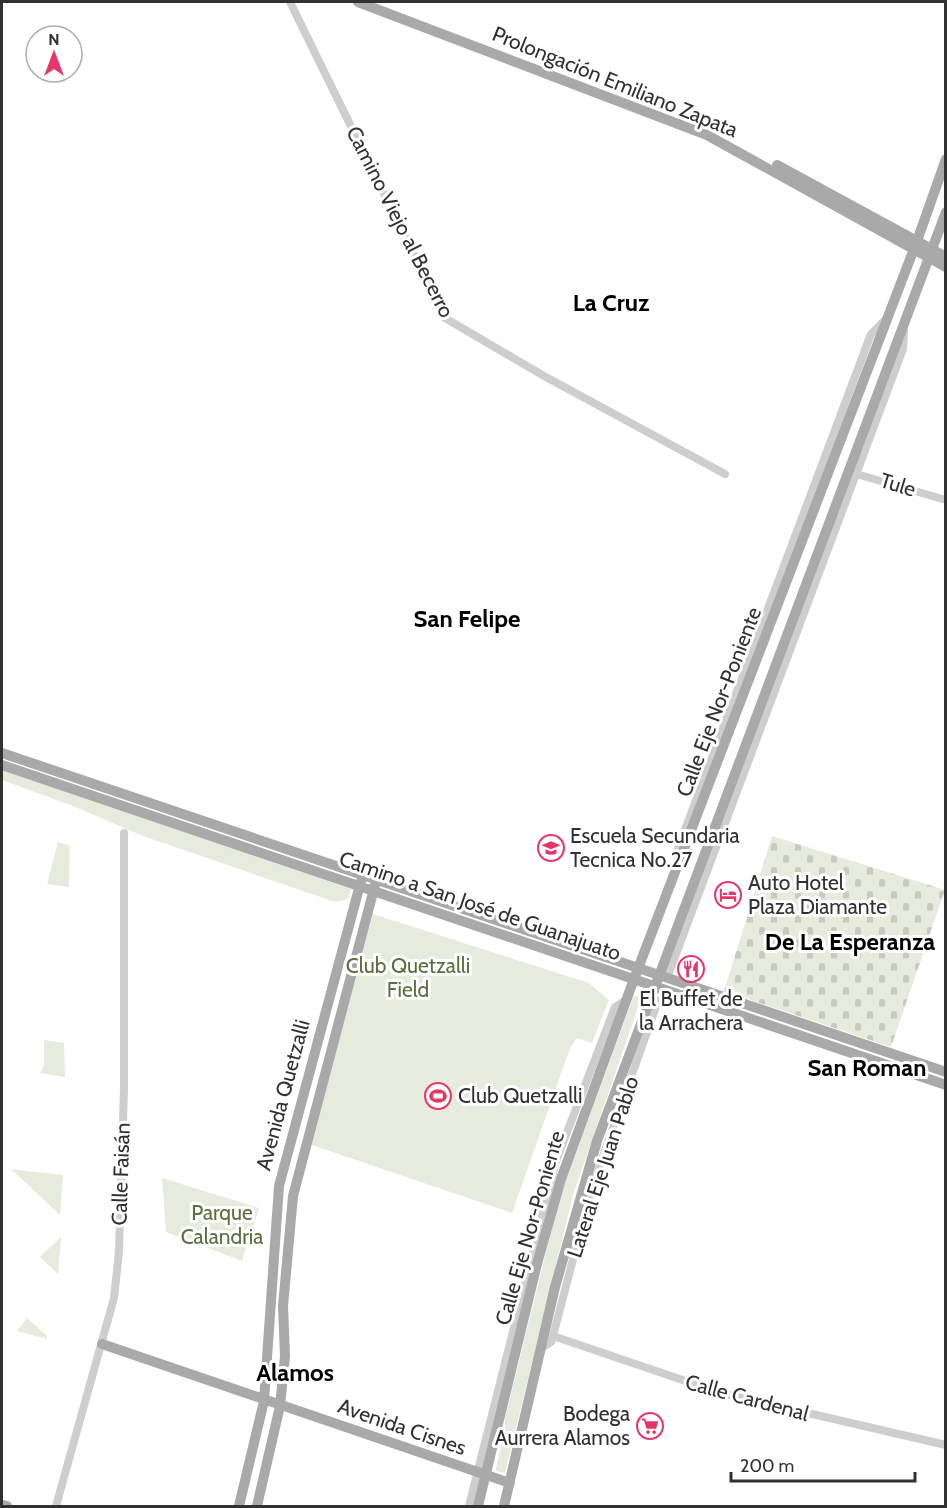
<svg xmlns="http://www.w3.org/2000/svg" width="947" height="1508" viewBox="0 0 947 1508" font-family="Cabin,sans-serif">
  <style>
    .cemetery { fill: url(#cemetery-stones) }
    .green { fill: #e7ebdd }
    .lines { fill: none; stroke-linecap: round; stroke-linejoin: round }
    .minor { stroke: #cecece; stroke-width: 8 }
    .major { stroke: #a9a9a9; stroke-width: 10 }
    .labels { text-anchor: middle; stroke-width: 6; stroke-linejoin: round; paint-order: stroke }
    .street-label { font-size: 21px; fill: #313131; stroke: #fff }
    .poi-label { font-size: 21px; fill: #313131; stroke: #fff; text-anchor: start }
    .park-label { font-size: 21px; fill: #5e6e3e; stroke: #fff }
    .quarter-label { font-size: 24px; font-weight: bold; fill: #000; stroke: #fff }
  </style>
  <defs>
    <pattern id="cemetery-stones" width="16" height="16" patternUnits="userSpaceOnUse" patternTransform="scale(1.5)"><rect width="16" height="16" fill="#e7ebdd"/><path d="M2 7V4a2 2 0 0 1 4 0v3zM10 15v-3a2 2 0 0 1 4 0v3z" fill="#c7cabe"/></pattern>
  </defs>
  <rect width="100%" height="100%" fill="#fff"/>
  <path class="cemetery" d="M772,836L945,890L891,1047L724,991Z"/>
  <path class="green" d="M2,769L351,889L348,899L335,902L143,836L73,806L2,780Z
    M58,842L70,846L69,887L47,884Z
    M373,914L589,983L609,1000L592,1043L577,1038L570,1048L512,1213L309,1144Z
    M637,995L640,997V1002L573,1195L505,1473L496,1471V1468L505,1429V1418L560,1196L633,998Z
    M44,1040L64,1043L65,1077L40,1073L44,1066Z
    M11,1169L63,1175L60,1215Z
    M162,1178L259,1208L242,1261L166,1232Z
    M61,1237L58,1274L40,1257Z
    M27,1318L47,1336V1339L17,1331Z"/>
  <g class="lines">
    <path class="minor" d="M290,2L445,318L544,376L725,474
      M853,473L946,500
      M677,851L871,334L885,320
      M667,978L903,349L904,331
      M553,1336L721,1393L946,1445
      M541,1348L551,1342L553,1336L591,1190L658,1001L675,993
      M56,1506L114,1298L119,1251L124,1089V833
      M469,1506L556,1161L615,1007L626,1000"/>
    <path class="major" d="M358,2L707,135L946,267
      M777,165L946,257
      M2,753L946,1072
      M2,765L946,1085
      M102,1344L510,1483
      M2,1505L7,1506
      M239,1506L264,1401L279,1186L361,881
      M257,1506L280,1406L285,1356L283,1306L293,1196L375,885
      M478,1506L537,1264L561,1179L634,979L917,241L946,159
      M504,1506L555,1287L597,1141L946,212"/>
  </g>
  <defs>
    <symbol id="school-ring" viewBox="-11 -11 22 22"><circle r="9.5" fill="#fff" stroke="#e63668" stroke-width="1.5"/><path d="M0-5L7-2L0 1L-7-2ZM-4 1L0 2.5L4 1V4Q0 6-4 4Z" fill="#e63668"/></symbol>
    <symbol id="hotel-ring" viewBox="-11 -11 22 22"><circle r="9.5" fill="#fff" stroke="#e63668" stroke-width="1.5"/><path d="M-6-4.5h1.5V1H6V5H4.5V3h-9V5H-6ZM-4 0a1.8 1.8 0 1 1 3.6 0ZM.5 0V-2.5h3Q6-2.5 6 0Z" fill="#e63668"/></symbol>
    <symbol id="restaurant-ring" viewBox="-11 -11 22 22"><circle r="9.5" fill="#fff" stroke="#e63668" stroke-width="1.5"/><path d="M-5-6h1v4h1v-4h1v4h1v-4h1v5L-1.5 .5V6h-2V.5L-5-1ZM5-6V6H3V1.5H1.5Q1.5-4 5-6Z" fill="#e63668"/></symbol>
    <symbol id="stadium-ring" viewBox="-11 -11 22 22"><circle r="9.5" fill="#fff" stroke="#e63668" stroke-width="1.5"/><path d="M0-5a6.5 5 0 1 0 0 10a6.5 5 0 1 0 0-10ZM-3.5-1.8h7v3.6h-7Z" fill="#e63668"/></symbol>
    <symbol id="supermarket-ring" viewBox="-11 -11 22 22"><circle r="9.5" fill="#fff" stroke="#e63668" stroke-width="1.5"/><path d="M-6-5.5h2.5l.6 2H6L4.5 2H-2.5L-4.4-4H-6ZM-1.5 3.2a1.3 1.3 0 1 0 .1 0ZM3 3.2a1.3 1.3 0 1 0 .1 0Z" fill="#e63668"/></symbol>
  </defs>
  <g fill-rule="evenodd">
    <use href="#school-ring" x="536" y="833" width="30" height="30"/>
    <use href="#hotel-ring" x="713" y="880" width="30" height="30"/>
    <use href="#restaurant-ring" x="676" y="954" width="30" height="30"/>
    <use href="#stadium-ring" x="423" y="1081" width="30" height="30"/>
    <use href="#supermarket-ring" x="635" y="1411" width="30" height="30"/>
  </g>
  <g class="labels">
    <g class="street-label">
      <text transform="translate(615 82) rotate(22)" y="7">Prolongación Emiliano Zapata</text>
      <text transform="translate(400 222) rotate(63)" y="7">Camino Viejo al Becerro</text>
      <text transform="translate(898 485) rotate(17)" y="7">Tule</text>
      <text transform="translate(719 702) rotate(-69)" y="7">Calle Eje Nor-Poniente</text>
      <text transform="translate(480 906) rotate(19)" y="7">Camino a San José de Guanajuato</text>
      <text transform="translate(283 1095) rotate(-75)" y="7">Avenida Quetzalli</text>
      <text transform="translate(603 1167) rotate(-72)" y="7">Lateral Eje Juan Pablo</text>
      <text transform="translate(121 1174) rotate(-88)" y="7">Calle Faisán</text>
      <text transform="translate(530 1228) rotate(-74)" y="7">Calle Eje Nor-Poniente</text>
      <text transform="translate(747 1398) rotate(15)" y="7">Calle Cardenal</text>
      <text transform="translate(402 1427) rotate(19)" y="7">Avenida Cisnes</text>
    </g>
    <g class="poi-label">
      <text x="570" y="843">Escuela Secundaria<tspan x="570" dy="24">Tecnica No.27</tspan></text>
      <text x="748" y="890">Auto Hotel<tspan x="748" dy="24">Plaza Diamante</tspan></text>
      <text x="691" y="1006" text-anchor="middle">El Buffet de<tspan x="691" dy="24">la Arrachera</tspan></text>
      <text x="458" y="1103">Club Quetzalli</text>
      <text x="630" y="1421" text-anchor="end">Bodega<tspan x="630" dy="24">Aurrera Alamos</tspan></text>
    </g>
    <g class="park-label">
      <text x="408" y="973">Club Quetzalli<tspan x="408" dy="24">Field</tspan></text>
      <text x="222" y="1220">Parque<tspan x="222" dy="24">Calandria</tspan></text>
    </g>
    <g class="quarter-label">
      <text x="611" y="311">La Cruz</text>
      <text x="467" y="627">San Felipe</text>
      <text x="850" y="950">De La Esperanza</text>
      <text x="867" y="1076">San Roman</text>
      <text x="295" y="1381">Alamos</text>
    </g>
  </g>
  <rect width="947" height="1508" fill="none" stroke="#313131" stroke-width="6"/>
  <g transform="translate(54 54)"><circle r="28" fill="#ffffff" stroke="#adadad" stroke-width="1.5"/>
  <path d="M0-4.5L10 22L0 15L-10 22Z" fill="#e63668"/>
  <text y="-9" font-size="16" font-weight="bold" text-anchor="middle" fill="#313131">N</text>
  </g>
  <path d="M731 1472v9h184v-9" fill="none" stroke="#313131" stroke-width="3"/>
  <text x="740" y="1472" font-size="18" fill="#313131" stroke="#ffffff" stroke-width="4.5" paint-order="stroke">200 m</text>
</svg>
